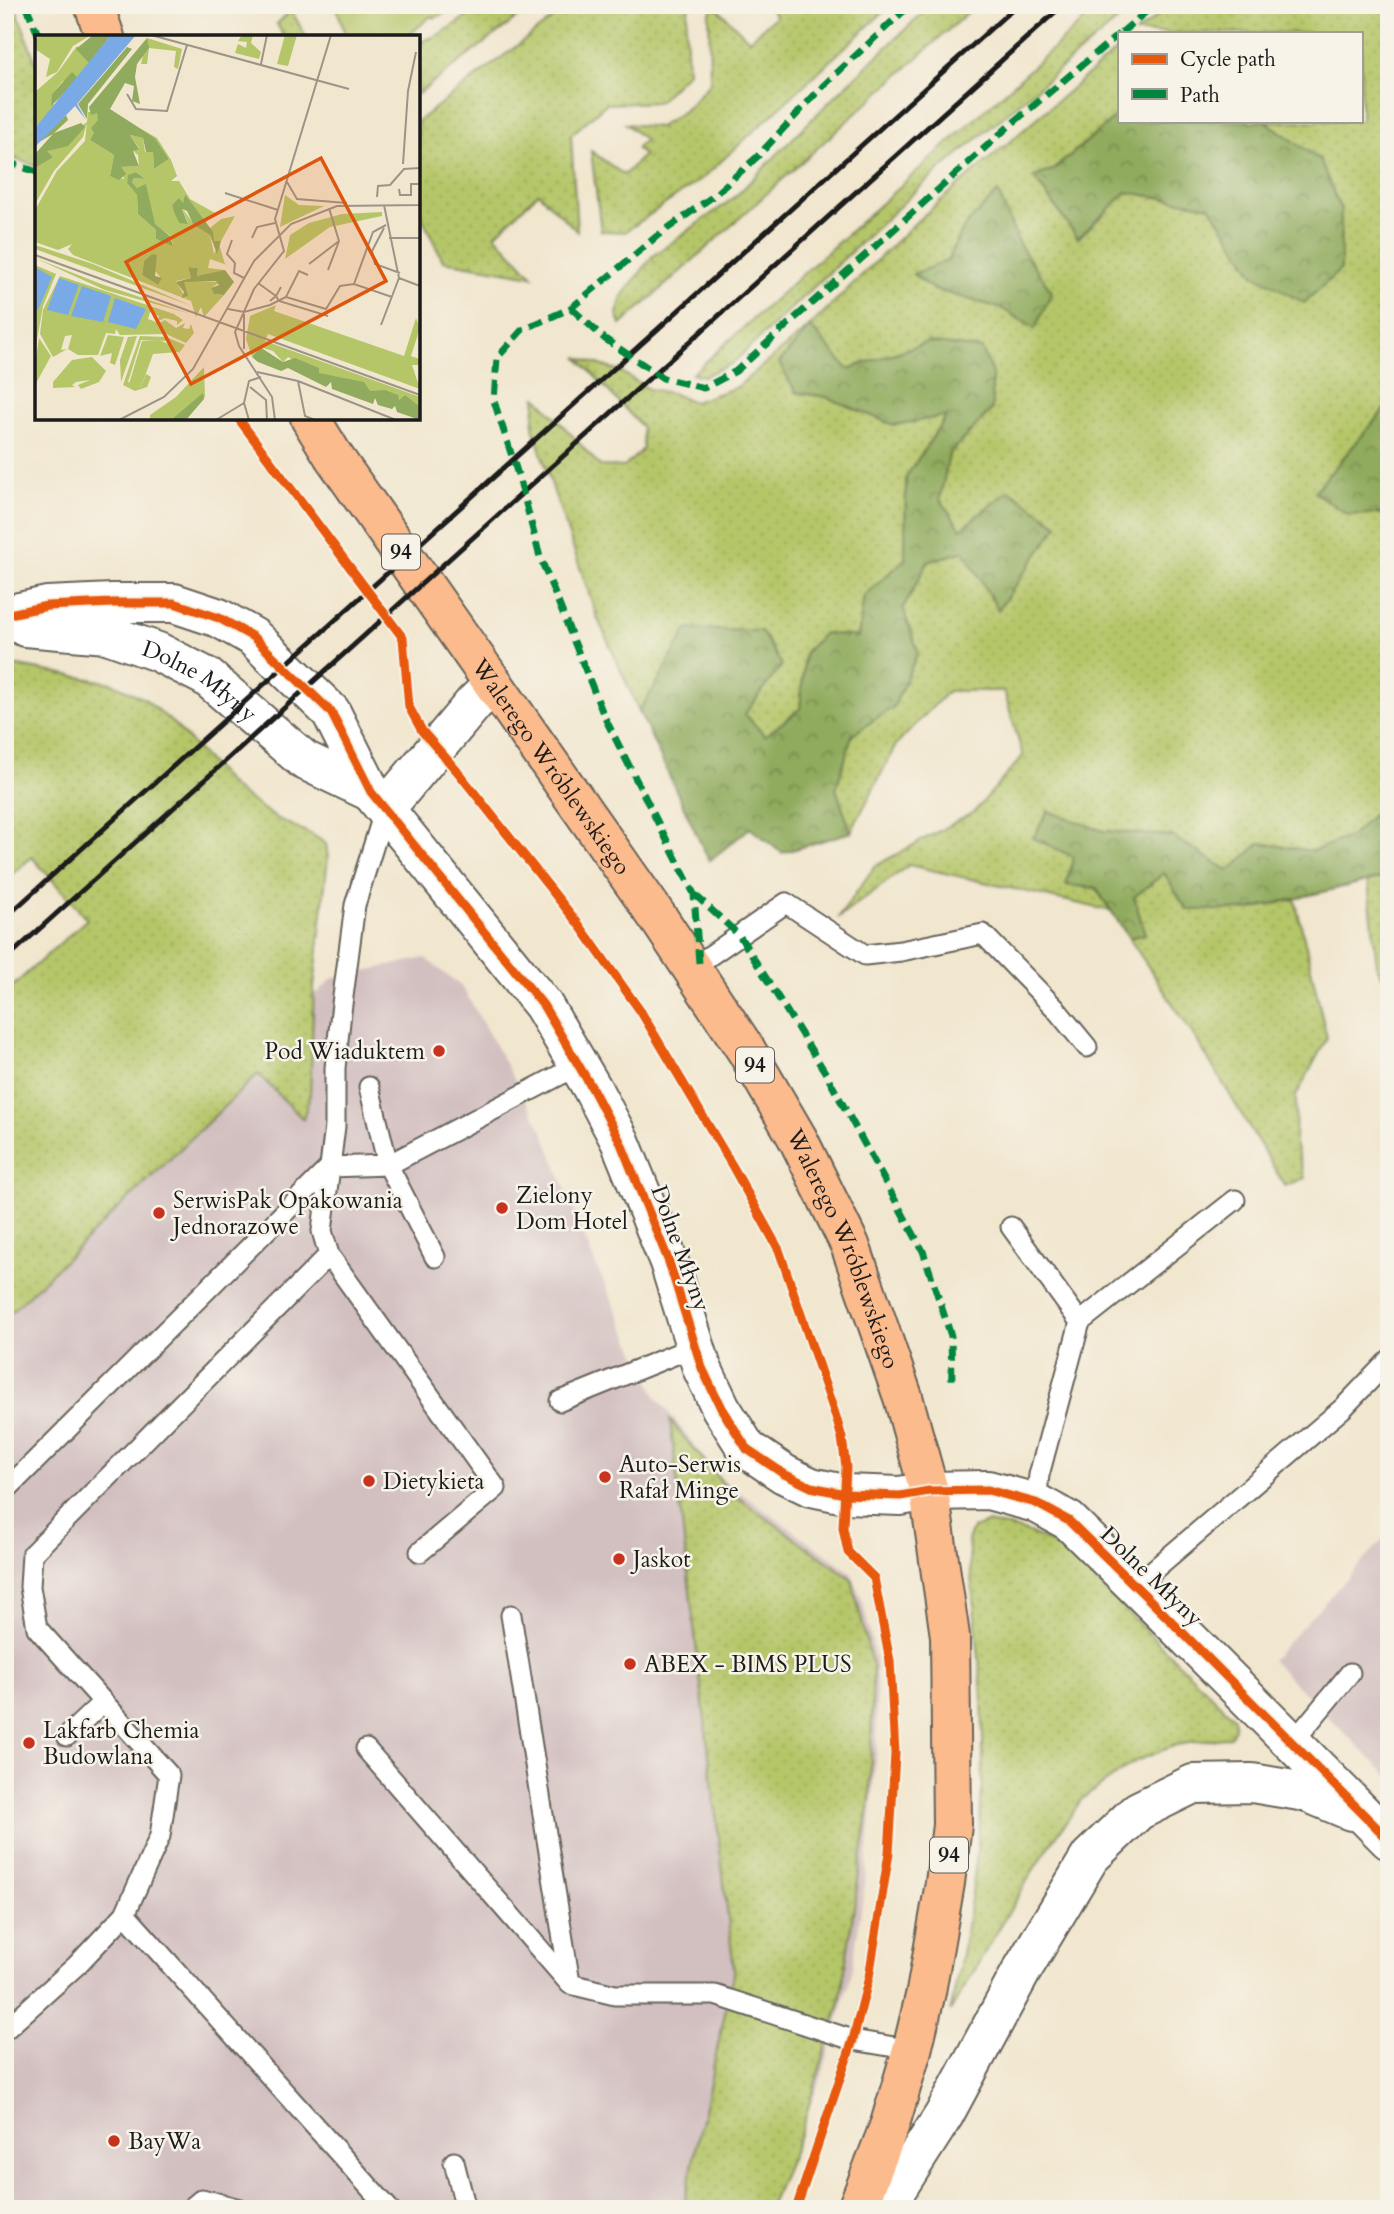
<svg xmlns="http://www.w3.org/2000/svg" width="1394" height="2214" viewBox="0 0 1394 2214" font-family="Cardo,serif">
  <style>
    .industrial { fill: #d2bfc0 }
    .green { fill: url(#green-dots); stroke: #687142; stroke-width: 2; fill-rule: evenodd }
    .forest { fill: url(#forest-crowns); stroke: #56643c; stroke-width: 2 }
    .pitch { fill: #b5c669; stroke: #687142; stroke-width: 2 }
    .lines { fill: none; stroke-linecap: round; stroke-linejoin: round }
    .service-casing { stroke: #67635a; stroke-width: 23 }
    .minor-casing { stroke: #67635a; stroke-width: 42 }
    .tertiary-casing { stroke: #67635a; stroke-width: 42 }
    .primary-casing { stroke: #67635a; stroke-width: 42 }
    .service { stroke: #fff; stroke-width: 19 }
    .minor { stroke: #fff; stroke-width: 38 }
    .tertiary { stroke: #fff; stroke-width: 38 }
    .primary { stroke: #fbbb8c; stroke-width: 38 }
    .rail { stroke: #1c1c1c; stroke-width: 5 }
    .quiet { stroke: #00873e; stroke-width: 7; stroke-dasharray: 14 7; stroke-linecap: butt }
    .cycleway-casing { stroke: #f7f3e8; stroke-width: 13 }
    .cycleway { stroke: #e8590c; stroke-width: 9 }
    .poi-dot { fill: #c8321e; stroke: #f7f3e8; stroke-width: 2.5 }
    .labels { text-anchor: middle; stroke-width: 5; stroke-linejoin: round; paint-order: stroke }
    .shield { fill: #f7f3e8; stroke: #5e5c59; stroke-width: 2 }
    .shield-label { font-size: 21px; font-weight: bold; fill: #1c1c1c }
    .street-label { font-size: 23px; fill: #1c1c1c; stroke: #f7f3e8 }
    .poi-label { font-size: 23px; fill: #1c1c1c; stroke: #f7f3e8; text-anchor: start }
    .inset-road { fill: none; stroke: #9c9587; stroke-width: 2 }
    .view { fill: #de560d; fill-opacity: 0.15; stroke: #de560d; stroke-width: 3.5 }
    .inset-edge { fill: none; stroke: #1c1c1c; stroke-width: 3.5 }
  </style>
  <defs>
    <pattern id="green-dots" width="8" height="8" patternUnits="userSpaceOnUse" patternTransform="scale(1.75)"><rect width="8" height="8" fill="#b5c669"/><path d="M2 2h.1M6 6h.1" fill="none" stroke="#9baa5a" stroke-width="1.8" stroke-linecap="round"/></pattern>
    <pattern id="forest-crowns" width="20" height="18" patternUnits="userSpaceOnUse" patternTransform="scale(1.75)"><rect width="20" height="18" fill="#90ab5d"/><path d="M2 6a3 3 0 1 1 6 0M12 15a3 3 0 1 1 6 0" fill="none" stroke="#758a4c"/></pattern>
  </defs>
  <rect width="100%" height="100%" fill="#f7f3e8"/>
  <filter id="ink" filterUnits="userSpaceOnUse"><feTurbulence type="fractalNoise" baseFrequency=".0143" numOctaves="2"/><feDisplacementMap in="SourceGraphic" scale="14" xChannelSelector="R" yChannelSelector="G"/><feConvolveMatrix kernelMatrix="1 2 1 2 8 2 1 2 1" color-interpolation-filters="sRGB"/></filter>
  <filter id="wash" filterUnits="userSpaceOnUse"><feTurbulence type="fractalNoise" baseFrequency=".00686" numOctaves="4" result="noise"/><feDisplacementMap in="SourceGraphic" scale="28" xChannelSelector="R" yChannelSelector="G"/><feGaussianBlur stdDeviation="1.57" result="paint"/><feColorMatrix in="noise" values="0 0 0 0 0 0 0 0 0 0 0 0 0 0 0 0 0 1.4 0 .05"/><feComposite in="paint" operator="in"/></filter>
  <g filter="url(#wash)">
    <rect width="100%" height="100%" fill="#f1e6ce"/>
    <path class="industrial" d="M425,958L463,988L542,1129L591,1254L656,1396L721,1479L851,1572L863,1602L876,1660L877,1745L865,1884L851,1975L822,2076L768,2209H5V1288L333,978Z
      M1389,1533V1777L1271,1660Z"/>
    <path class="green" d="M5,5H15L37,66V166L5,156Z
      M485,5H534L418,94V43L438,35Z
      M565,5H689L686,26L688,72L658,102L606,104L571,135L577,231L538,193L495,235L533,276L443,261L418,209V121L560,13Z
      M714,5L749,40L776,16L770,9L773,5H891L704,177L625,232L601,231L591,151L624,175L644,155L636,148L645,140L626,124L659,127L684,111L710,83L709,15Z
      M931,5H976L621,325L617,314L622,296L653,256L735,197L828,103Z
      M1101,5H1136L922,185L733,363L704,376L692,374Z
      M1171,5H1389V404L1315,491L1349,515L1389,513V798L1352,836L1313,851L1260,843L1229,871L1172,836L1103,831L1048,811L1074,857L1111,911L909,865L838,918L875,866L974,812L1023,756L1004,691H948L896,745L851,832L836,789L852,735L894,706L918,652L903,609L928,562L964,551L999,609L1058,525L1009,490L961,530L939,499L949,454L992,409L928,342L848,369L796,392L826,397L894,425L947,415L906,477L905,559L864,596L858,637L824,633L805,652L800,709L765,736L744,714L658,682L639,711L597,617L556,498L533,428L536,396L600,466L624,467L643,449L642,427L577,357L621,372L649,389L671,393L694,402L737,387L810,326L917,221L1119,48V114L1053,170L1034,178L1078,238L1127,192L1210,206L1254,274L1320,160L1265,121H1361V33H1136ZM998,192L1019,244L1052,292L1035,328L1003,309L933,289L914,275L947,261L964,227Z
      M291,10L306,37H284L277,24Z
      M5,666H18L112,683L145,699L176,726L233,788L276,818L313,835L326,844L328,857L314,987L310,1096L303,1119L258,1074L5,1318V993L87,919L32,857L5,880Z
      M1164,873L1248,910L1295,899L1327,1038L1296,1096L1295,1144L1305,1178L1285,1186L1196,1039L1129,938L1145,934L1134,897Z
      M1389,876V986L1377,967L1368,881Z
      M670,1420L729,1491L852,1579L873,1669L870,1800L840,2002L800,2135L769,2209H683L734,1970Z
      M987,1523C1027,1529 1046,1537 1077,1562L1234,1718L1235,1728L1230,1737L1176,1745L1136,1761L1082,1799L1034,1869L950,2012C970,1923 983,1834 983,1742C983,1674 973,1608 968,1540L973,1528Z"/>
    <path class="forest" d="M1119,114V121H1265L1320,160L1341,210V269L1304,303L1254,274L1210,206L1127,192L1078,238L1034,177L1053,170Z
      M998,192L1019,244L1052,292L1035,329L1003,309L933,289L913,274L947,261L964,227Z
      M810,326L848,369L928,342L982,349L992,373V409L949,454L940,499L961,529L1009,490L1058,525L998,610L964,551L928,562L903,608L918,652L894,706L852,735L836,789L851,832L782,853L750,828L709,861L639,711L658,682L687,629L761,631L782,665L745,714L765,736L800,709L805,653L824,633L858,637L864,596L905,559L906,477L947,416L894,425L826,397L796,392L779,363Z
      M1389,404V513L1349,515L1314,492Z
      M1389,798V876L1248,910H1187L1164,873L1134,897L1145,934L1129,938L1096,888L1066,885L1074,857L1033,838L1048,811L1103,831L1172,836L1229,871L1260,843L1313,851L1352,836Z"/>
    <path class="pitch" d="M336,5H462L435,18L431,16L407,37H348L344,31Z"/>
  </g>
  <g filter="url(#ink)">
    <g class="lines">
      <defs>
        <path id="service" d="M385,809L355,905L341,1012L335,1068V1126L322,1231L329,1255L496,1488L420,1552
          M692,968L786,903L865,955L901,951L983,934L1055,1008L1087,1047
          M1011,1227L1080,1322L1039,1475L1036,1503
          M435,1257L388,1165L579,1065
          M1080,1322L1235,1200
          M560,1401L696,1346
          M5,1491L330,1167L388,1165L369,1087
          M1136,1585L1343,1408L1389,1360
          M511,1615L570,1983
          M67,1736L103,1702
          M1293,1742L1350,1673
          M366,1749L570,1984L615,1995H715L853,2040L912,2050
          M125,1914L389,2209
          M5,2030L77,1965L125,1914L160,1836L169,1775L37,1628L30,1587L32,1554L329,1255
          M454,2162L466,2209
          M190,2209L202,2199L240,2209"/>
        <path id="minor" d="M385,809L474,703L494,684"/>
        <g id="tertiary">
          <path d="M5,615L47,606L113,603H174L219,618L253,637L331,712L371,792L543,1005L592,1088L620,1141L669,1262L702,1368L721,1408L747,1449L784,1474L811,1487L845,1494L900,1496L929,1491L988,1490L1036,1503L1069,1521L1161,1611L1389,1840"/>
          <path id="s1" d="M25,627L107,634L158,652L207,677L304,760L371,792"/>
          <path d="M884,2209L944,2115L1021,1972L1090,1857L1138,1811L1193,1784L1252,1783L1306,1792L1351,1811"/>
        </g>
        <g id="primary">
          <path d="M94,5L105,37"/>
          <path id="s2" d="M310,418L334,457L661,922L746,1050L798,1139L850,1245L903,1397L929,1491L950,1636L952,1825L945,1883L926,1992L912,2050L890,2124L857,2209"/>
        </g>
      </defs>
      <use href="#service" class="service-casing"/>
      <use href="#minor" class="minor-casing"/>
      <use href="#tertiary" class="tertiary-casing"/>
      <use href="#primary" class="primary-casing"/>
      <use href="#service" class="service"/>
      <use href="#minor" class="minor"/>
      <use href="#tertiary" class="tertiary"/>
      <use href="#primary" class="primary"/>
      <path class="rail" d="M5,918L1017,5
        M5,960L1063,5"/>
      <path class="quiet" d="M26,5L39,37
        M1121,33L1154,5
        M5,161L37,172
        M571,308L605,339L663,378L704,388L736,371L1008,127L1119,34
        M694,894L739,935L825,1072L923,1251L951,1336L952,1382
        M699,963L694,894L604,716L540,557L520,481L494,401L497,358L522,330L571,308L657,236L712,197L757,157L824,85L910,5"/>
      <defs>
        <path id="cycleway" d="M238,418L403,638L409,707L422,731L457,771L580,926L641,1012L733,1167L779,1250L836,1417L842,1438L846,1467L843,1528L848,1552L874,1578L890,1661L895,1754L889,1853L869,1977L853,2040L796,2209
          M5,615L47,606L113,603H174L219,618L253,637L331,712L371,792L543,1005L592,1088L620,1141L669,1262L702,1368L721,1408L747,1449L784,1474L811,1487L845,1494L900,1496L929,1491L988,1490L1036,1503L1069,1521L1161,1611L1389,1840"/>
      </defs>
      <use href="#cycleway" class="cycleway-casing"/>
      <use href="#cycleway" class="cycleway"/>
    </g>
  </g>
  <g class="poi-dot">
    <circle cx="439" cy="1051" r="7"/>
    <circle cx="502" cy="1208" r="7"/>
    <circle cx="159" cy="1213" r="7"/>
    <circle cx="605" cy="1477" r="7"/>
    <circle cx="369" cy="1481" r="7"/>
    <circle cx="619" cy="1559" r="7"/>
    <circle cx="630" cy="1664" r="7"/>
    <circle cx="29" cy="1743" r="7"/>
    <circle cx="114" cy="2141" r="7"/>
  </g>
  <g class="labels">
    <g class="shield">
      <rect x="382" y="534.5" width="38" height="35" rx="5"/>
      <rect x="736" y="1047.5" width="38" height="35" rx="5"/>
      <rect x="930" y="1837.5" width="38" height="35" rx="5"/>
    </g>
    <g class="shield-label">
      <text x="401" y="559">94</text>
      <text x="755" y="1072">94</text>
      <text x="949" y="1862">94</text>
    </g>
    <g class="street-label">
      <text dy="8" stroke="none"><textPath href="#s1" startOffset="187">Dolne Młyny</textPath></text>
      <text dy="8" stroke="none"><textPath href="#s2" startOffset="424">Walerego Wróblewskiego</textPath></text>
      <text transform="translate(681 1248) rotate(70)" y="8">Dolne Młyny</text>
      <text dy="8" stroke="none"><textPath href="#s2" startOffset="990">Walerego Wróblewskiego</textPath></text>
      <text transform="translate(1152 1576) rotate(44)" y="8">Dolne Młyny</text>
    </g>
    <g class="poi-label">
      <text x="425" y="1059" text-anchor="end">Pod Wiaduktem</text>
      <text x="516" y="1203">Zielony<tspan x="516" dy="26">Dom Hotel</tspan></text>
      <text x="173" y="1208">SerwisPak Opakowania<tspan x="173" dy="26">Jednorazowe</tspan></text>
      <text x="619" y="1472">Auto-Serwis<tspan x="619" dy="26">Rafał Minge</tspan></text>
      <text x="383" y="1489">Dietykieta</text>
      <text x="633" y="1567">Jaskot</text>
      <text x="644" y="1672">ABEX - BIMS PLUS</text>
      <text x="43" y="1738">Lakfarb Chemia<tspan x="43" dy="26">Budowlana</tspan></text>
      <text x="128" y="2149">BayWa</text>
    </g>
  </g>
  <g transform="translate(35 35)">
    <rect width="385" height="385" fill="#f1e6ce"/>
    <path d="M6,0H56L38,11L22,37L11,42L15,24L0,14V4ZM207,0H218L216,8L226,17L224,24L200,18L203,9L211,13L212,7L203,6ZM250,0H262L253,31L242,29ZM112,3L147,14L143,34L139,32L141,16L114,13L112,29H106ZM42,11L54,28L44,44L28,46L17,59L19,71L22,69L0,93V57L23,37ZM53,77H62L64,86L56,93L60,98L55,105L79,120L75,141L89,144L85,132L104,131L103,120L98,116L104,113L95,100L108,103L110,117H118L119,134L134,124L120,103L103,92L122,103L136,125L142,141L136,146H144L155,164L180,178L170,188L150,159L148,170L144,164L137,170L144,188H153L147,173L158,188L175,200L179,219L184,209L190,229L198,232L175,224L173,233L190,235L187,239L162,241L163,233L153,232L156,243L141,246L151,264L148,246L185,247L176,253L179,259L189,260L169,282L166,272L161,282L156,266L38,220L33,214L37,209L23,215L0,207V175L22,136L50,106ZM101,137L110,144L99,143L97,147L102,153L111,150L119,189L136,201L138,210L121,204V195L103,179L102,160L92,148L94,140ZM117,219L122,221L118,233L126,243L123,250L107,240L109,226ZM52,87L48,102L19,136L0,169V133L17,121L11,116ZM250,160L264,170L289,171L245,192ZM347,177V181L295,192L250,224L255,200L274,188L307,179ZM200,181L186,206H179L175,193L186,184ZM0,210L58,229L157,271L0,214ZM0,223L66,249L156,279L70,255ZM0,230L21,239L8,271L0,316ZM25,241L139,279L148,285L142,290V286L130,283L123,286L124,281L115,277L113,284L124,288L130,285L141,293L150,288L148,293L154,294L156,289L159,298L151,308L131,299L85,300L81,294L80,299L71,298L63,320H43L33,314L37,300L30,301L26,315L32,314L18,322L5,299L8,275ZM241,270L239,276L369,321L381,283L385,293L376,321L385,324V330H377L385,354L233,299L230,306L385,362V372L381,373L370,360L363,366L353,359L335,357L308,343L283,339L253,322L248,327L238,316L225,312L217,322L211,304L215,281ZM73,300L89,302L80,330L75,328L77,318L65,321ZM102,301L86,347L85,325L93,302ZM105,301L131,302L150,310L144,318L134,306L106,305L93,347L106,352L111,339L116,342L112,352L100,356L88,350ZM4,303L16,321L0,350V329ZM169,332L170,362L136,385H115V380L141,362Z" fill="#b5c669" fill-rule="evenodd"/>
    <path d="M58,0H76L54,28L41,14ZM112,3L114,13L102,29L100,42L105,69L97,66L99,51L90,48L75,74L120,103L134,124L119,134L118,117H111L108,103L95,100L104,114L98,116L104,131L86,132L91,139L84,145L75,141L79,120L55,105L59,98L56,93L63,85L62,78L56,80L54,72ZM92,12L97,14L53,69L52,84L43,69ZM37,37L44,44L41,47L16,71L17,59ZM31,80L33,85L19,98L46,88L50,92L33,111L12,116L18,122L0,133V119L18,99L4,107ZM101,137L110,144L99,143L97,147L102,153L111,149L120,189L135,201L138,211L121,204V195L103,179L102,160L92,148L93,140ZM150,159L178,197L179,206H186L182,219L175,200L158,189L152,176L147,174L153,189L144,188L139,177L137,170L144,163L148,168ZM117,219L122,220L120,241L127,243L123,250L107,240L109,226ZM153,232L163,233L162,241L190,235L199,247L189,260L179,259L176,253L184,250L181,246L149,247L153,261L147,263L149,257L141,247L156,243ZM225,312L248,327L260,323L284,333V338L329,347L335,356L350,355L363,360L364,365L370,360L385,372V385L362,377L360,371L357,374L343,370L340,363L338,369L297,354L296,347L291,352L253,333L246,336L223,327L217,322ZM168,358L169,364L151,385H136Z" fill="#90ab5d"/>
    <path d="M124,305L141,312L143,317L118,319L106,352L94,349L107,306ZM57,322L71,336L64,347L46,354L43,350L55,345L41,347L37,350L40,352L18,353V347L37,325Z" fill="#b5c669"/>
    <path d="M76,0H101L42,69L51,85L40,71L0,112V93ZM0,232L17,242L3,275L0,274ZM24,243L44,250L33,280L12,275ZM47,251L76,261L68,287L36,281ZM80,263L111,274L101,294L73,287Z" fill="#7aaae5"/>
    <path class="inset-road" d="M116,0L314,54M226,29L232,0M92,59L101,74L132,76L152,10M368,129L373,56L381,17M252,147L262,164L312,168M364,154L365,160H376V149H385M190,158L243,175M342,162L343,151L355,150L369,134L385,133M349,170L364,243L385,251M385,170V140M349,193L337,216L340,229L365,238M217,203L222,192L240,188M354,203H385M197,205L192,219L200,228L199,238L209,243M0,220L385,360M274,229L304,206M293,235L304,206L294,173M223,248L241,261L246,252M319,249L338,197L351,190M251,262L291,274L305,251L319,249L357,262M235,266L241,261L244,266L293,281M193,274L209,277L235,270L251,262L264,236L273,240M209,279V314M346,290L364,243M222,337L263,346L361,385M263,346L270,381L280,385M215,352L231,365L232,385M84,385L129,362L158,334L219,226L256,189L302,171L385,170M181,385L209,368M214,385L209,368L214,346L226,342M240,385L237,362L204,311L200,297L219,254L249,216L240,184L296,0"/>
    <path class="view" d="M286,123L351,246L156,349L91,227Z"/>
    <rect width="385" height="385" class="inset-edge"/>
  </g>
  <rect width="1394" height="2214" fill="none" stroke="#f7f3e8" stroke-width="28"/>
  <rect x="1118" y="32" width="245" height="91" fill="#f7f3e8" stroke="#9f9d96" stroke-width="2"/>
  <rect x="1132" y="54" width="35" height="10" fill="#e8590c" stroke="#9f9d96" stroke-width="2"/>
  <text x="1180" y="66" font-size="21" fill="#1c1c1c">Cycle path</text>
  <rect x="1132" y="89" width="35" height="10" fill="#00873e" stroke="#9f9d96" stroke-width="2"/>
  <text x="1180" y="102" font-size="21" fill="#1c1c1c">Path</text>
</svg>
